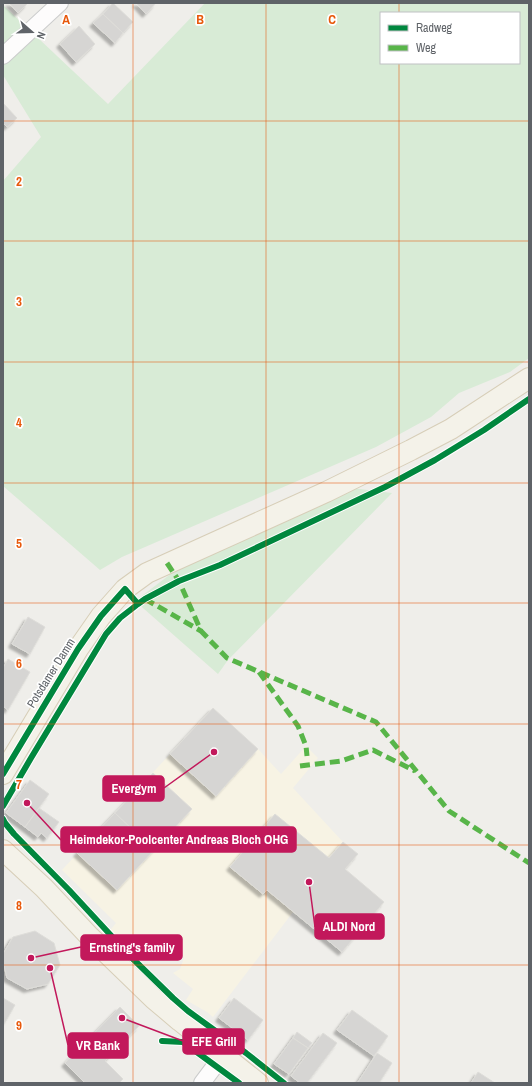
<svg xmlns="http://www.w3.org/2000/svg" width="532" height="1086" viewBox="0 0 532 1086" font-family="'Archivo Narrow',sans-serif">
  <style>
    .commercial { fill: #f7f3e4 }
    .green { fill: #d8ebd6; fill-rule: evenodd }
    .building { fill: #d6d5d3; stroke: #deddd9; filter: url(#shadow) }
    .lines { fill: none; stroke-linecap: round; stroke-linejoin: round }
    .minor-casing { stroke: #cbcccc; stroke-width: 18 }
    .major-casing { stroke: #d7ceb8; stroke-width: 22 }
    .minor { stroke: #fdfcfc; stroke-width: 16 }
    .major { stroke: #f4f2e9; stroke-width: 20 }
    .quiet { stroke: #58b549; stroke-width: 5; stroke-dasharray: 10 5; stroke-linecap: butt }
    .cycleway-casing { stroke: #fff; stroke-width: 8 }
    .cycleway { stroke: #00873e; stroke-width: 6 }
    .grid { fill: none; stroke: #e8590c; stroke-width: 1; stroke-opacity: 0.55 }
    .labels { text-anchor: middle; stroke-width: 3.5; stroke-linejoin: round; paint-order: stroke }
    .street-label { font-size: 12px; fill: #5f6368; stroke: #fff }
    .grid-label { font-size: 13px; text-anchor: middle; font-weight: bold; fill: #e8590c; stroke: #fff; stroke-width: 3.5; stroke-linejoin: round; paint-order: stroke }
    .leader { fill: none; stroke: #c2185b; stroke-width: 1.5 }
    .callout-dot { fill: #c2185b; stroke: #fff; stroke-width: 1.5 }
    .callout { fill: #c2185b; stroke: #c2185b; stroke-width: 1.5 }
    .callout-label { font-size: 13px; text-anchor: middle; font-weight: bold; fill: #fff }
  </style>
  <defs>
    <filter id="shadow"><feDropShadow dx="-3.5" dy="3.5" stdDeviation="1" flood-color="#0004"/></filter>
  </defs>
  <rect width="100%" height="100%" fill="#efeeea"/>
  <path class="commercial" d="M213,708L258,749L281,774L306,746L318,758L293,788L343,842L358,854L345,869L384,902L342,952L293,912L213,1017L207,1012L186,1000L193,989L173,973L180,969L184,958L176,946L161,943L142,960L138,954L131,962L104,938L116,923L62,870Z"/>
  <path class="green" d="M205,3H529V358L510,372L459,393L431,417L376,447L122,557L100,570L3,486V181L41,137L3,75V5L108,104ZM381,13H519V63H381Z
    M352,488L392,493L228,660L218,674L135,601L172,573Z"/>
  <path class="building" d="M9,3H28L18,13Z
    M113,3L133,22L123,33L103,14Z
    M136,3H156L146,14Z
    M103,14L123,33L115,43L93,23Z
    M79,26L95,44L76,62L60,44Z
    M3,103L17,118L7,127L3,123Z
    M28,617L45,627L30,654L12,644Z
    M8,659L30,672L8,710L3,706V668Z
    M213,708L258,749L216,796L170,754Z
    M153,773L192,809L154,850L115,813Z
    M30,780L49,794L25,827L6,813Z
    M39,808L59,822L47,838L41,833L38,837L25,827Z
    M115,813L154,850L117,890L77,853Z
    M275,814L329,858L343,842L358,854L345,869L384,902L342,952L267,890L263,894L230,867Z
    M35,931L54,943L60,965L48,984L27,989L7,978L3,961V954L13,937Z
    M3,998L15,1005L3,1026Z
    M234,998L263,1020L248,1040L219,1018Z
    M120,1007L139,1026L105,1061L123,1079L119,1083H85L65,1063Z
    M352,1010L388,1036L374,1056L337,1030Z
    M297,1032L312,1043L308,1048L293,1038Z
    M323,1033L337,1043L307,1083H300L291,1076Z
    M293,1038L308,1048L289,1074L274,1064Z
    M377,1053L392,1063L379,1083H360L358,1082Z
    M478,1072L495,1083H471Z"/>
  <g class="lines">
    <defs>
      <path id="minor" d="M3,56L60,3
        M202,1083L223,1055"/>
      <path id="major" d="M3,774L78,649L101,616L125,589L147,573L326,492L411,450L451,429L529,378
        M3,850L44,888L90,937L154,999L180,1021L258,1083"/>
    </defs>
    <use href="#minor" class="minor-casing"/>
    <use href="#major" class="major-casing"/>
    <use href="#minor" class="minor"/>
    <use href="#major" class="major"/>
    <path class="quiet" d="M167,563L179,581L201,631L227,658L376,722L418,773L449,811L529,863
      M145,599L201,631
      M259,672L298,726L306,746L307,756
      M300,766L341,761L373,750L415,771"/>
    <defs>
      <path id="cycleway" d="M3,774L78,649L101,616L125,589L138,604
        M3,806L31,758L106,634L120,618L138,604L145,599L179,581L220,565L385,487L435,460L484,430L529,399
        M3,819L5,823L14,834L69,890L130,956L173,998L188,1011L246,1053L284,1083
        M162,1041L183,1042L239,1083"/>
    </defs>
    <use href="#cycleway" class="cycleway-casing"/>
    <use href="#cycleway" class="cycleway"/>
  </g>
  <path class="grid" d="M133,3V1083M266,3V1083M399,3V13M399,63V1083M3,121H529M3,241H529M3,362H529M3,483H529M3,603H529M3,724H529M3,845H529M3,965H529"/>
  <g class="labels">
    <g class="street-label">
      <text transform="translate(51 673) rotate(-58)" y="4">Potsdamer Damm</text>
    </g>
  </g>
  <g class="grid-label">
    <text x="66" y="24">A</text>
    <text x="200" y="24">B</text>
    <text x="332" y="24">C</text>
    <text x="19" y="186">2</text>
    <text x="19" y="306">3</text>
    <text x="19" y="427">4</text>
    <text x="19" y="548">5</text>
    <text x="19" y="668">6</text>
    <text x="19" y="789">7</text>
    <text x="19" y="910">8</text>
    <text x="19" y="1030">9</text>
  </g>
  <path class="leader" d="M214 752L164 788M27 803L61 840M309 882L315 927M31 958L81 947M122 1018L183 1041M50 968L68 1045"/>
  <g class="callout-dot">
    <circle cx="214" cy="752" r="4"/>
    <circle cx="27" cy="803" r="4"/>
    <circle cx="309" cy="882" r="4"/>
    <circle cx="31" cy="958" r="4"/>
    <circle cx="122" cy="1018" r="4"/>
    <circle cx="50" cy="968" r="4"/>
  </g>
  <g class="callout">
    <rect x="103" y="776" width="61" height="25" rx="4"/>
    <rect x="61" y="827" width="235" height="25" rx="4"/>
    <rect x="315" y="914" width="69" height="25" rx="4"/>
    <rect x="81" y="935" width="101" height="25" rx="4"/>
    <rect x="183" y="1029" width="61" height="25" rx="4"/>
    <rect x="68" y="1033" width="60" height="25" rx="4"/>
  </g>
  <g class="callout-label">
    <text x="134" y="793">Evergym</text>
    <text x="179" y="844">Heimdekor-Poolcenter Andreas Bloch OHG</text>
    <text x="349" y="931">ALDI Nord</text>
    <text x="132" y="952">Ernsting's family</text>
    <text x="214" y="1046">EFE Grill</text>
    <text x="98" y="1050">VR Bank</text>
  </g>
  <rect width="532" height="1086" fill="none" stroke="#5f6368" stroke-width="8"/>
  <rect x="380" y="12" width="140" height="52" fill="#ffffff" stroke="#bfc1c3"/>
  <rect x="388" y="25" width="20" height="6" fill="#00873e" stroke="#bfc1c3"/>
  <text x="416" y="32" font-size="12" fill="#5f6368">Radweg</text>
  <rect x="388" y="45" width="20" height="6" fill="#58b549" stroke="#bfc1c3"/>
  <text x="416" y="52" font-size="12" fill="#5f6368">Weg</text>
  <g transform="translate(32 32) rotate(110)" stroke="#ffffff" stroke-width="3" paint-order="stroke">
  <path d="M0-3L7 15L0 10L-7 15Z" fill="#5f6368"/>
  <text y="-6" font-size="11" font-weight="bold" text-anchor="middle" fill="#5f6368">N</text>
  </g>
</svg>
